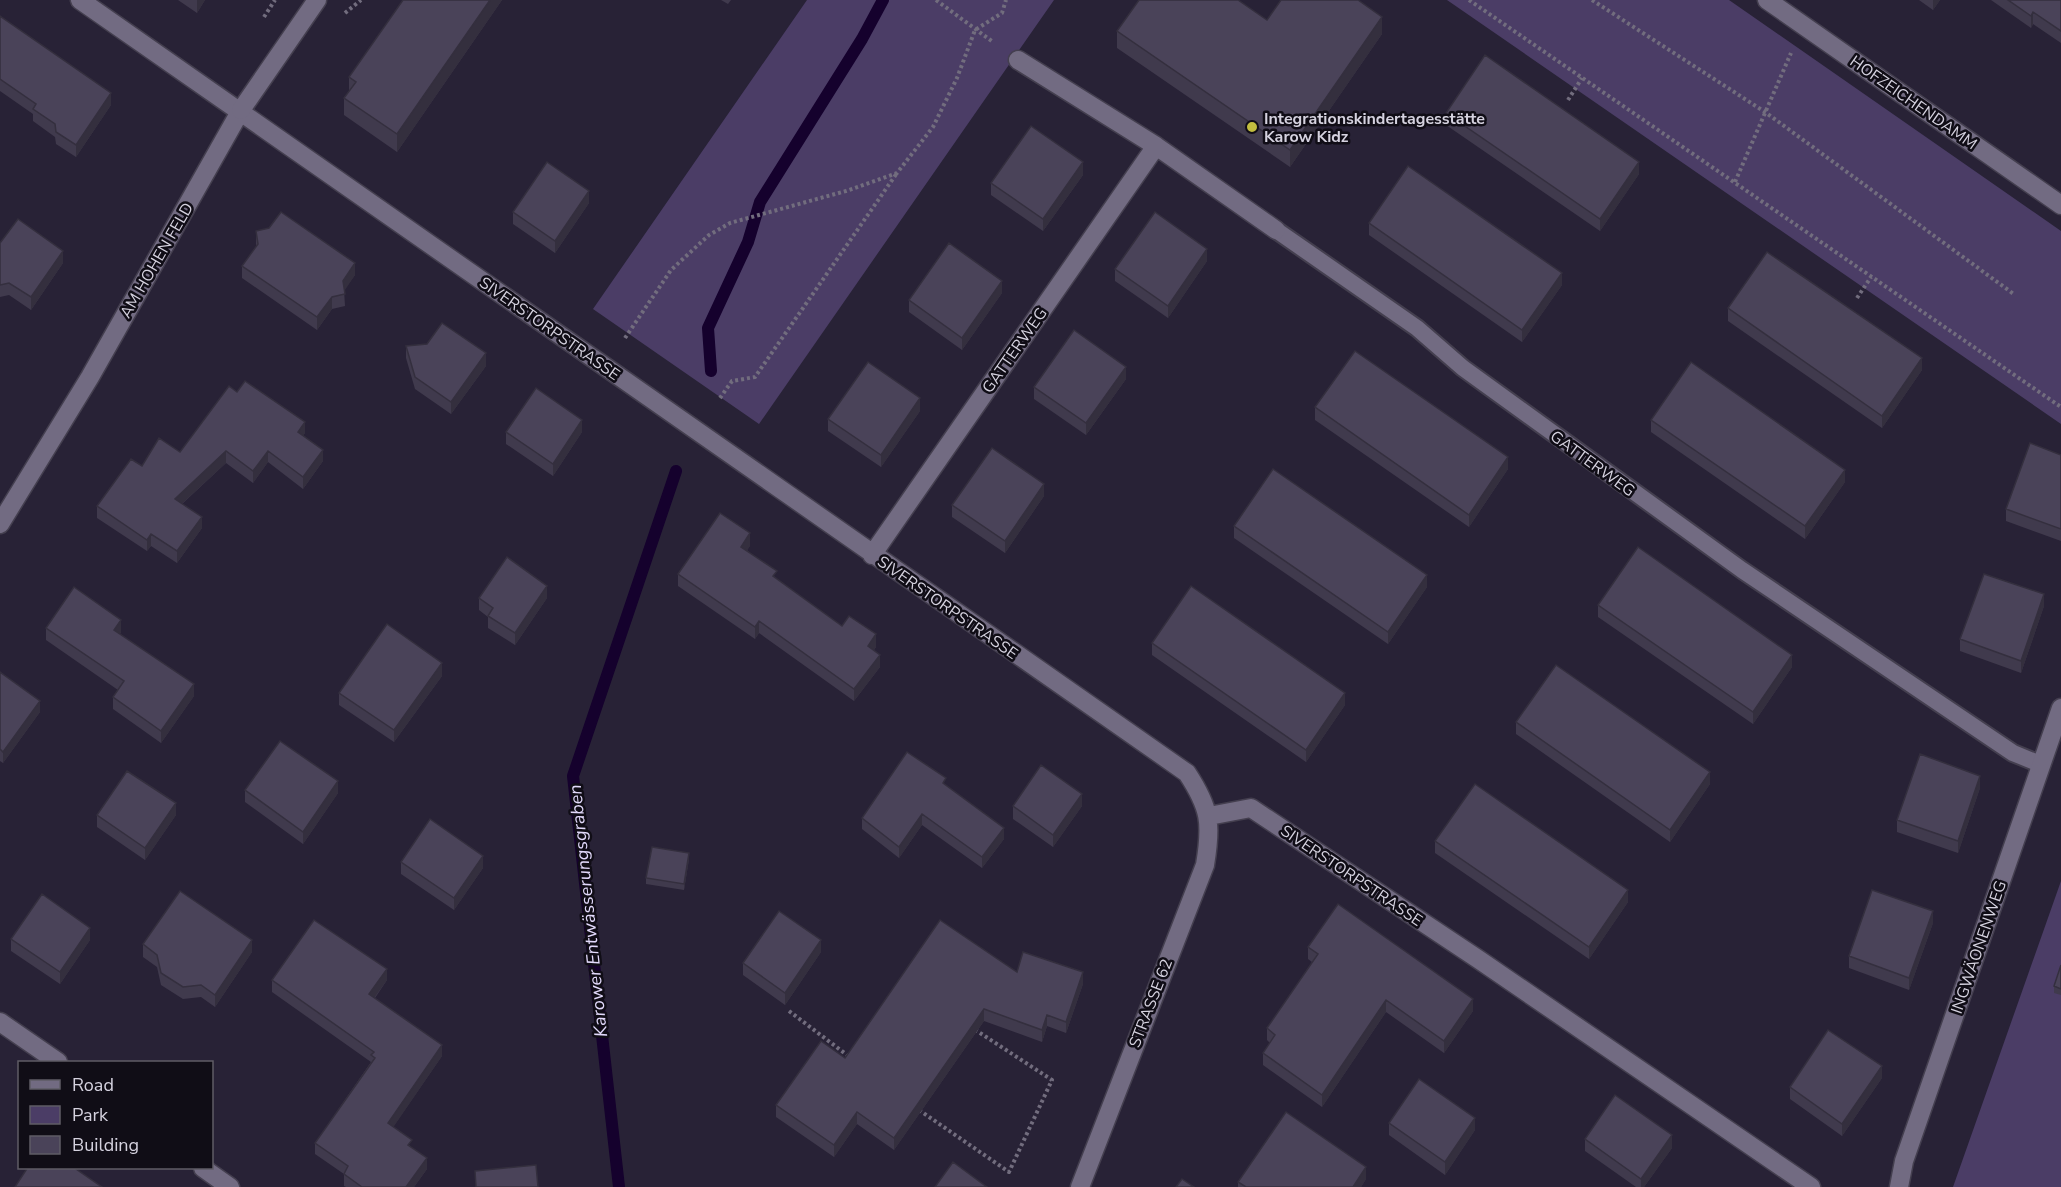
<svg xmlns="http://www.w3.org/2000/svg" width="2061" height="1187" viewBox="0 0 2061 1187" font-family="'Nunito Sans',sans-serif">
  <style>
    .green { fill: #4b3d66 }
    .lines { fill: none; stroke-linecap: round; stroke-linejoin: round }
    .stream { stroke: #15012d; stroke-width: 12 }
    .service-casing { stroke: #443f4f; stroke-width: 20 }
    .minor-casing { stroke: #443f4f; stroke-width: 21 }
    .tertiary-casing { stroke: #443f4f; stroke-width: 21 }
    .path { stroke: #726d7e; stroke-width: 4; stroke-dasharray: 3 3; stroke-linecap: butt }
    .service { stroke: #726b82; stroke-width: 16 }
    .minor { stroke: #726b82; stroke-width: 18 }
    .tertiary { stroke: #726b82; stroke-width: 18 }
    .wall { fill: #403a4d }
    .shaded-wall { fill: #342f3e }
    .building { fill: #4a4359; stroke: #342f3e; stroke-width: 1.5 }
    .poi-dot { fill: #c2bd3f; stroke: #100d16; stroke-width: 2 }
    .labels { text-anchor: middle; stroke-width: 5; stroke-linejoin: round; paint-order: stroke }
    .street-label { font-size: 16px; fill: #d5d2df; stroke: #100d16 }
    .poi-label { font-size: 16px; font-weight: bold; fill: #d5d2df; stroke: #100d16; text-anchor: start }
    .water-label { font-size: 18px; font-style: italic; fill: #e2d9fb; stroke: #100d16 }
  </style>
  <rect width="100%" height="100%" fill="#282236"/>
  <path class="green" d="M807,0H1054L759,424L593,309Z
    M1447,0H1729L2061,231V424Z
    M2061,881V1187H1953Z"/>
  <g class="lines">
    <path class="stream" d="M711,371L708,328L748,242L760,202L862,39L883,0
      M619,1187L573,776L676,471"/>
    <defs>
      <path id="service" d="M1276,230L1417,328L1463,368L1742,570L2013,753L2040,764"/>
      <path id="minor" d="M80,0L1187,773C1210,808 1212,823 1205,865L1080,1187
        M1767,0L2061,205
        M1018,60L1156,146L1276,230
        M0,524L90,377L241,110
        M872,555L1156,146
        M1209,816L1251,808L1478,959L1811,1187
        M0,1022L58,1062
        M203,1168L230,1187
        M1899,1187L1904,1161L2061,708"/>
      <path id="tertiary" d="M241,110L317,0"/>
    </defs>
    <use href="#service" class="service-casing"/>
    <use href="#minor" class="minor-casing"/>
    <use href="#tertiary" class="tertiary-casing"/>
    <path class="path" d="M936,0L993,42
      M1469,0L2061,407
      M1592,0L1765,112L2015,295
      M345,13L361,0
      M264,17L275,0
      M1568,100L1582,78
      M1735,182L1791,53
      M1857,298L1871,277
      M625,338L671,270L709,235L730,223L846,191L897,173L933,127L957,78L975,30L1002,13L1006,0
      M720,398L732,381L755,377L897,173
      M789,1011L851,1058
      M919,1110L1009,1172L1052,1080L974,1029"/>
    <use href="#service" class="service"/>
    <use href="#minor" class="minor"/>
    <use href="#tertiary" class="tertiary"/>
  </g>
  <path class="wall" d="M178,0H205L197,13Z
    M403,0H502L397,152L344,115V98L349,91V77Z
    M721,0H731L728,4Z
    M1919,0H1940L1933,10Z
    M1991,0H2061V43L2033,24L2031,28Z
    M0,16L111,105L76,157L56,144L55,137L33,121V114L0,91Z
    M1117,31L1382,34L1290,167L1117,48Z
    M1446,113L1639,174L1600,231L1446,125Z
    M1083,175L1043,231L991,195V183Z
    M589,203L555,253L513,224V212Z
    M1369,223L1562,285L1522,342L1369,235Z
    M256,231L355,275L344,290L345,306L332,309L317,330L242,278V266L256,247Z
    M0,243L63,263L31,310L9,295L0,297Z
    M1207,261L1168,318L1115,281V269Z
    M1002,293L962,350L909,312V300Z
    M1728,308L1922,370L1882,428L1728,321Z
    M406,346L486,366L451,414L415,389L406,358Z
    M1126,379L1086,435L1034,399V387Z
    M237,392L305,433L303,435L323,461L303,489L268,462L253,483L226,463L182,504L202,528L177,563L151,546L147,551L97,518V506L142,466L180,452Z
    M1315,407L1508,469L1469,527L1315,420Z
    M920,411L881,467L828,431V419Z
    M1651,420L1845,482L1805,539L1651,432Z
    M506,432H582L553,476L506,444Z
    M2061,455V541L2006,521V509Z
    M1044,496L1005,553L952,517V505Z
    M1234,526L1427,587L1388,644L1234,538Z
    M750,546L747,550L777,579L842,626L876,647L874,650L880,667L854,701L759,633L755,639L678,586V574Z
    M479,598H547L515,645L488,628V617L479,610Z
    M1598,605L1792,667L1753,724L1598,617Z
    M2044,606L2021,673L1960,651V639Z
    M46,628L121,632L120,634L194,696L161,743L113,709V697L118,690L46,640Z
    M1152,643L1345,705L1306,762L1152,655Z
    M0,672L40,712L3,763L0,761Z
    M442,676L394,742L339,705V693Z
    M1516,722L1710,784L1670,842L1516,734Z
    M946,785L1004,839L982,868L922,825L899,858L862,829V818Z
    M1980,788L1958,853L1897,832V820Z
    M245,790L338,793L303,844L245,802Z
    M1013,806H1082L1053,847L1013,819Z
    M97,815H176L145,860L97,827Z
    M1435,841L1628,902L1589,959L1435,853Z
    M689,859L684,890L646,884V878Z
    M401,862L483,868L454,910L401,874Z
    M1933,923L1909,990L1849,968V956Z
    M11,939L90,940L60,984L11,951Z
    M143,944L252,952L215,1007L201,997L183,999L161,985L157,967L143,957Z
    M1308,947L1473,1011L1444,1053L1386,1012L1322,1107L1263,1065V1053L1270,1043L1267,1040V1028L1312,962L1308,959Z
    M821,952L785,1005L743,975V963Z
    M2061,965V995L2054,993V986Z
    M1017,972L1083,984L1066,1033L1047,1026L1042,1042L984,1021L894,1150L857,1124L834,1157L776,1117V1105L845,1058Z
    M272,980H387L375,998L442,1056L393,1127L412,1148L427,1169L414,1187H346L344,1186V1174L315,1154V1143L371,1062L272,992Z
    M1882,1078L1842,1136L1790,1099V1087Z
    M1389,1123L1475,1130L1445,1175L1389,1135Z
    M1585,1139L1672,1148L1644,1187H1636L1585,1151Z
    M1366,1179L1361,1187H1238V1182Z"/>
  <path class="shaded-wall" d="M197,0H205L197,13Z
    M490,0H502L397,152V134Z
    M1933,0H1940L1933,10Z
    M2033,12V24L2031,28V16Z
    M1382,17V34L1290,167V150Z
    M111,93V105L76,157V145Z
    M1083,162V175L1043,231V219Z
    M1639,162V174L1600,231V219Z
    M589,191V203L555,253V241Z
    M1207,249V261L1168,318V306Z
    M63,251V263L31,310V297Z
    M355,263V275L343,293V281Z
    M1562,273V285L1522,342V330Z
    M1002,281V293L962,350V338Z
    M332,297V309L317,330V317Z
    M486,353V366L451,414V402Z
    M1922,358V370L1882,428V416Z
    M1126,367V379L1086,435V423Z
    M920,398V411L881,467V455Z
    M582,420V432L553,476V464Z
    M305,422V433L298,443V432Z
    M323,450V461L303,489V477Z
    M226,451V463L175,510V499Z
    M268,451V462L253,483V471Z
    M1508,457V469L1469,527V515Z
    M1845,470V482L1805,539V526Z
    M1044,484V496L1005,553V541Z
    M202,517V528L177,563V551Z
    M750,533V546L741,559V547Z
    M151,534V546L147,551V540Z
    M1427,575V587L1388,644V632Z
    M547,586V598L515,645V633Z
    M2044,594V606L2021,673V661Z
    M121,620V632L114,642V630Z
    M759,621V633L755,639V627Z
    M876,634V647L868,658V646Z
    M880,655V667L854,701V689Z
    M1792,655V667L1753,724V712Z
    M442,663V676L394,742V730Z
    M194,684V696L161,743V731Z
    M1345,693V705L1306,762V750Z
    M40,701V712L3,763V752Z
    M1710,772V784L1670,842V830Z
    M1980,776V788L1958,853V841Z
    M338,781V793L303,844V832Z
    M1082,794V806L1053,847V835Z
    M176,803V815L145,860V848Z
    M922,814V825L899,858V847Z
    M1004,828V839L982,868V857Z
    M689,853V859L684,890V884Z
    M483,856V868L454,910V898Z
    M1628,890V902L1589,959V947Z
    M1933,911V923L1909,990V978Z
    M90,928V940L60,984V972Z
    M252,940V952L215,1007V995Z
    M821,940V952L785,1005V993Z
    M387,969V980L369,1005V994Z
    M1083,972V984L1066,1033V1022Z
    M1473,999V1011L1444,1053V1041Z
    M1386,1000V1012L1322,1107V1095Z
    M984,1009V1021L894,1150V1138Z
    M1047,1015V1026L1042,1042V1030Z
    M442,1045V1056L388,1135V1123Z
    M1882,1066V1078L1842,1136V1124Z
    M857,1112V1124L834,1157V1145Z
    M1475,1118V1130L1445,1175V1162Z
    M1672,1135V1148L1644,1187H1641V1179Z
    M427,1158V1169L414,1187H406Z
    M1366,1167V1179L1361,1187H1353Z"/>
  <path class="building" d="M403,0H490L397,134L344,98L356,82L349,77Z
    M1139,0H1238L1267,20L1281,0H1358L1382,17L1290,150L1117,31Z
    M2008,0H2061V31L2033,12L2031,16Z
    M0,16L111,93L76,145L56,132L55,124L33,109L36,104L0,79Z
    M1485,55L1639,162L1600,219L1446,113Z
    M1031,126L1083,162L1043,219L991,183Z
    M547,162L589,191L555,241L513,212Z
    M1408,166L1562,273L1522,330L1369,223Z
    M281,212L355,263L343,281L345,294L332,297L317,317L242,266L258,244L256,231L269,228Z
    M1155,212L1207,249L1168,306L1115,269Z
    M18,219L63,251L31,297L9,283L0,285V243Z
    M949,243L1002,281L962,338L909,300Z
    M1767,252L1922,358L1882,416L1728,308Z
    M442,323L486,353L451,402L415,377L406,346L427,344Z
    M1074,330L1126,367L1086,423L1034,387Z
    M1355,351L1508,457L1469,515L1315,407Z
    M868,362L920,398L881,455L828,419Z
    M1691,362L1845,470L1805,526L1651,420Z
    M245,381L305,422L298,432L323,450L303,477L268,451L253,471L226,451L175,499L202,517L177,551L151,534L147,540L97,506L131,459L142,466L159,438L180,452L229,386L237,392Z
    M536,388L582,420L553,464L506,432Z
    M2030,443L2061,455V529L2006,509Z
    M992,448L1044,484L1005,541L952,505Z
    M1273,469L1427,575L1388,632L1234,526Z
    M720,513L750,533L741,547L777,571L773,576L842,626L849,616L876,634L868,646L880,655L854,689L759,621L755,627L678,574Z
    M1638,547L1792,655L1753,712L1598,605Z
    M507,557L547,586L515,633L488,616L493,608L479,598Z
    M1984,574L2044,594L2021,661L1960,639Z
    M1191,586L1345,693L1306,750L1152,643Z
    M74,587L121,620L114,630L194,684L161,731L113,697L124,681L46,628Z
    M387,624L442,663L394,730L339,693Z
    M1556,665L1710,772L1670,830L1516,722Z
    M0,672L40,701L3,752L0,749Z
    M280,741L338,781L303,832L245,790Z
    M907,752L946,778L943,783L1004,828L982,857L922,814L899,847L862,818Z
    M1920,754L1980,776L1958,841L1897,820Z
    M1041,765L1082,794L1053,835L1013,806Z
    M127,771L176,803L145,848L97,815Z
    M1475,784L1628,890L1589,947L1435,841Z
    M430,819L483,856L454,898L401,862Z
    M652,847L689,853L684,884L646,878Z
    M1872,890L1933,911L1909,978L1849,956Z
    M180,891L252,940L215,995L201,985L183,987L161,973L157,955L143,944Z
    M42,894L90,928L60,972L11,939Z
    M1338,904L1473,999L1444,1041L1386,1000L1322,1095L1263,1053L1275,1035L1267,1028L1318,954L1308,947Z
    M779,911L821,940L785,993L743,963Z
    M314,920L387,969L369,994L442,1045L388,1123L412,1140L408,1145L427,1158L406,1187H362L344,1174L348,1166L315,1143L375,1058L371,1055L374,1052L272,980Z
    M940,920L1017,972L1023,952L1083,972L1066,1022L1047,1015L1042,1030L984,1009L894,1138L857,1112L834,1145L776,1105L821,1041L845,1058Z
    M2061,965V989L2054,986Z
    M1828,1030L1882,1066L1842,1124L1790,1087Z
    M1419,1079L1475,1118L1445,1162L1389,1123Z
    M1615,1095L1672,1135L1641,1179L1585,1139Z
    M1286,1112L1366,1167L1353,1187H1246L1238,1182Z
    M953,1162L987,1187H935Z
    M536,1165L538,1187H476L475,1171Z
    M28,1167H73L102,1187H15Z
    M1182,1179L1194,1187H1176Z"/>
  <circle class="poi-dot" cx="1252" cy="127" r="6"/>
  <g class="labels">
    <g class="street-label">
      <text transform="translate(1914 102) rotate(35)" y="6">HOFZEICHENDAMM</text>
      <text transform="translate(156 260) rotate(-60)" y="6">AM HOHEN FELD</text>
      <text transform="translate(550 328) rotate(35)" y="6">SIVERSTORPSTRASSE</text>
      <text transform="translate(1014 350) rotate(-55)" y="6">GATTERWEG</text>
      <text transform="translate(1593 463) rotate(36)" y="6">GATTERWEG</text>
      <text transform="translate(948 607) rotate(35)" y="6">SIVERSTORPSTRASSE</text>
      <text transform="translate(1352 875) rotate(34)" y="6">SIVERSTORPSTRASSE</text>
      <text transform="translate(1978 947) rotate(-71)" y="6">INGWÄONENWEG</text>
      <text transform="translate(1150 1003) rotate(-69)" y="6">STRASSE 62</text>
    </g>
    <g class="poi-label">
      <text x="1264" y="124">Integrationskindertagesstätte<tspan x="1264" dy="18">Karow Kidz</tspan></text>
    </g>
    <g class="water-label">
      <text transform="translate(588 911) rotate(-96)" y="6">Karower Entwässerungsgraben</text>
    </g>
  </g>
  <rect x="18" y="1061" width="195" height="108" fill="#100d16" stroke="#5f5c66" stroke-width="1.5"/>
  <rect x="30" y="1080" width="30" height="9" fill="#726b82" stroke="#5f5c66" stroke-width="1.5"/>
  <text x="72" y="1091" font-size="18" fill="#d5d2df">Road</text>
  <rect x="30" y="1106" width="30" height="18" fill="#4b3d66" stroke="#5f5c66" stroke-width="1.5"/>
  <text x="72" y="1121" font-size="18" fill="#d5d2df">Park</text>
  <rect x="30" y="1136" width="30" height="18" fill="#4a4359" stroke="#5f5c66" stroke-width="1.5"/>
  <text x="72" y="1151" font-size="18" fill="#d5d2df">Building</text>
</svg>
